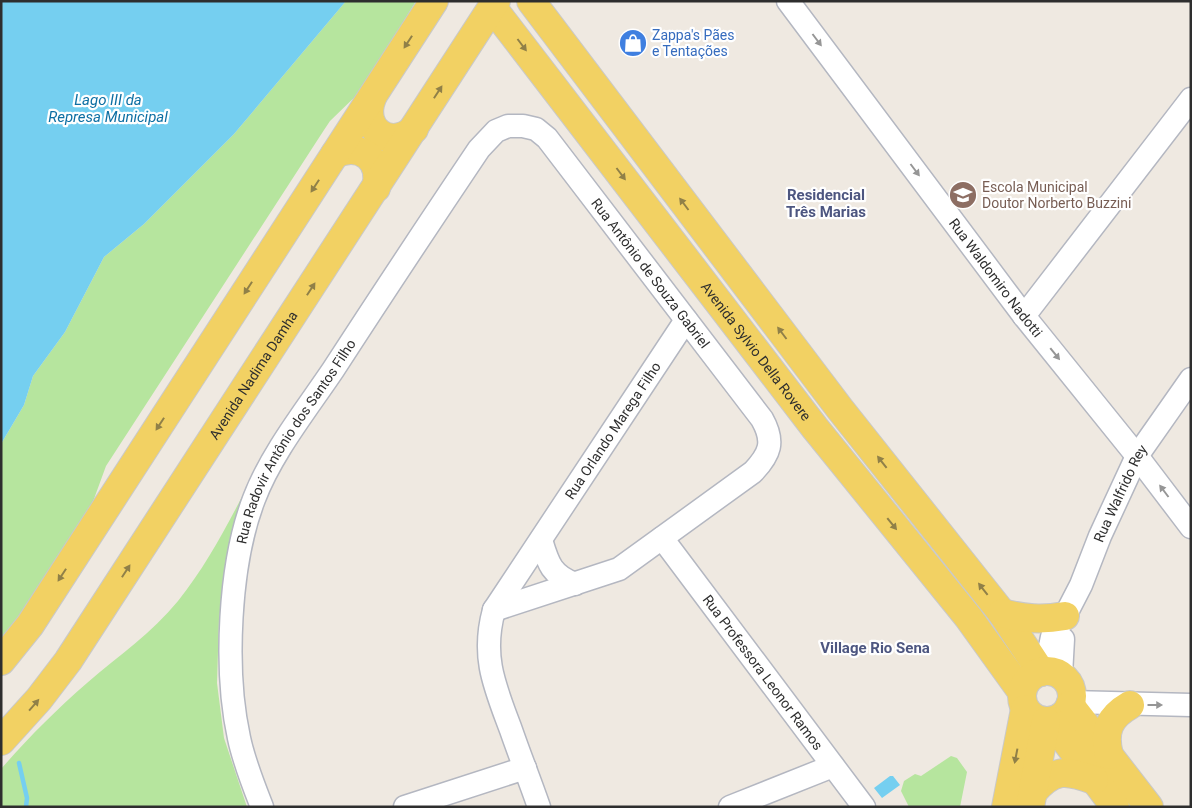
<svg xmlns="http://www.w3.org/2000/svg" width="1192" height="808" viewBox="0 0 1192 808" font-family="Roboto,sans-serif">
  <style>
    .green { fill: #b6e59e }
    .water { fill: #75cff0 }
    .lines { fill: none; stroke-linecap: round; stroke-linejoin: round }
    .stream { stroke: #75cff0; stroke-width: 4.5 }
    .minor-casing { stroke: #b4b7c1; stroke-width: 25 }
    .major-casing { stroke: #c9c9c9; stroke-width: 30 }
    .minor { stroke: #fff; stroke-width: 22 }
    .major { stroke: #f2d163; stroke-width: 28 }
    .oneway { fill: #969696 }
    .oneway2 { fill: #908048 }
    .labels { text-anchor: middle; stroke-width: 4.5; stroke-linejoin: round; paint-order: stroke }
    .shop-label { font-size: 14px; fill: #366cbe; stroke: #fff; text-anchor: start }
    .education-label { font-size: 14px; fill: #785e54; stroke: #fff; text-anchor: start }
    .street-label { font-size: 14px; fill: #2e2e2e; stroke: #fff }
    .water-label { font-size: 15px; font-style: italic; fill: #0d6fa3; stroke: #fff }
    .neighbourhood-label { font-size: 15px; font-weight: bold; fill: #4d5680; stroke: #fff }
  </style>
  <rect width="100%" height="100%" fill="#efe9e1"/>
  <path class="green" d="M346,1H416L362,90L330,121L324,130L106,466L91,507L1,643V444L24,405L33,376L65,332L104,257L144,224L234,134Z
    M247,487L226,570L219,619L217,683L224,738L247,807H1V769C28,738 56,710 87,683C118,656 152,633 178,601C206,566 227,526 247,487Z
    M951,756L957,758L967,772L960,807H909L901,791L904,781L915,774L921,776Z"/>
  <path class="water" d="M1,1H346L234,134L144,224L104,257L65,332L33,376L24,405L1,444Z
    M890,776H893L900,785L882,798L874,788Z"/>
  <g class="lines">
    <path class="stream" d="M19,763L27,798L26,807"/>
    <defs>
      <g id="minor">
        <path id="s1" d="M788,1L1024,316L1137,456L1191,527"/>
        <path d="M1024,316L1191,99"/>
        <path id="s2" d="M662,538L864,807"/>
        <path d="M541,540C548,563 551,575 575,584"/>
        <path id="s3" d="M1045,671L1052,637L1065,616L1081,585L1100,536L1137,456L1191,379"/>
        <path d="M1061,675L1063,639"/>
        <path d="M1071,702L1191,705"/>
        <path id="s4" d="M262,807C253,784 244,762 239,738C224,670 229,564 254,499C271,454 306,410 333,370C381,296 430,222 479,149L496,131L508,126H523L536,129L547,138L762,419C775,442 770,454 753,472L619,569L494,610"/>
        <path d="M405,807L525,768"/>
        <path id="s5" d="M539,807C530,781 520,756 511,730C495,687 481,657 494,610L686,320"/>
        <path d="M730,807L833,766"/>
      </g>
      <g id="major">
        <path d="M531,1L840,409L1002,613L1041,672"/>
        <path id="s6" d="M492,7L815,428L968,617L1022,692"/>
        <path d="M372,98C360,128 389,151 414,129"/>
        <path d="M335,154C361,142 383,160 376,188"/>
        <path d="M1002,613C1025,619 1042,620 1065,616"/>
        <path d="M1,661L30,625L434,1"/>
        <circle cx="1047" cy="696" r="25"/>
        <path d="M1070,705L1149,807"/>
        <path d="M1051,721L1115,807"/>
        <path id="s7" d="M1,741L39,699L68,661L496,1"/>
        <path d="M1109,755C1103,731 1109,717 1130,705"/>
        <path d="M1033,792C1054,768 1066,770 1094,780"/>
        <path d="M1006,807L1025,709"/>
        <path d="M1030,807L1046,721"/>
      </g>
    </defs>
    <use href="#minor" class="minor-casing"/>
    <use href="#major" class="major-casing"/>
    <use href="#minor" class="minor"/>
    <use href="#major" class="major"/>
  </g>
  <defs><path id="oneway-solid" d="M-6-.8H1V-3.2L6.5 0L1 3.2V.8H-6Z" transform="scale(1.25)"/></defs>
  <g class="oneway">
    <use href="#oneway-solid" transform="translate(817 40) rotate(53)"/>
    <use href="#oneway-solid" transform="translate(915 170) rotate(53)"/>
    <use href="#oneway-solid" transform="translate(1055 354) rotate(51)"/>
    <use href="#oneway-solid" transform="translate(1164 491) rotate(-127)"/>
    <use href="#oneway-solid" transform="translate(1155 705)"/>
  </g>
  <g class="oneway2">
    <use href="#oneway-solid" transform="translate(408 42) rotate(123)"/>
    <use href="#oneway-solid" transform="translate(522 45) rotate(53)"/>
    <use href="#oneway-solid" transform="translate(438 92) rotate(-57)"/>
    <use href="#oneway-solid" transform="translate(621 174) rotate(53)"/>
    <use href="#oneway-solid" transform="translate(315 186) rotate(123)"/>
    <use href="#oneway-solid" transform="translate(684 204) rotate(-127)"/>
    <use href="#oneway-solid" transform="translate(248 288) rotate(123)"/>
    <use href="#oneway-solid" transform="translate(311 289) rotate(-57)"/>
    <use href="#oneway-solid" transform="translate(782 333) rotate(-127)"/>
    <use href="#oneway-solid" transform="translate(160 424) rotate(123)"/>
    <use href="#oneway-solid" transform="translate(882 462) rotate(-128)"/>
    <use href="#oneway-solid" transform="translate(892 524) rotate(51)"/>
    <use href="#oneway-solid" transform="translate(126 571) rotate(-57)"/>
    <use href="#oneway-solid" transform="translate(62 575) rotate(123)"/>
    <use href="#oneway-solid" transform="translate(983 589) rotate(-128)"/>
    <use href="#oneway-solid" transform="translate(34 705) rotate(-49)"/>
    <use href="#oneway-solid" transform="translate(1016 756) rotate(101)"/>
  </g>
  <defs>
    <symbol id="shop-disc" viewBox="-11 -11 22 22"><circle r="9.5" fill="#3f7fe0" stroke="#fff"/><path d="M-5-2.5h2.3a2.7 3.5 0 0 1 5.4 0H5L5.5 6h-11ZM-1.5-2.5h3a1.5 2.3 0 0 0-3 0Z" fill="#fff"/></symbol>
    <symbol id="school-disc" viewBox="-11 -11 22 22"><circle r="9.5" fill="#8d6e63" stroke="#fff"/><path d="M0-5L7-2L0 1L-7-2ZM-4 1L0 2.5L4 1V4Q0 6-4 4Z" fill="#fff"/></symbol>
  </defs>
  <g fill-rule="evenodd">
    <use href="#shop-disc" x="617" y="27" width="32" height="32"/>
    <use href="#school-disc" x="947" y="179" width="32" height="32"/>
  </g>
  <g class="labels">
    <g class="shop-label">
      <text x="652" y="40">Zappa's Pães<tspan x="652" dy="16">e Tentações</tspan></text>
    </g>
    <g class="education-label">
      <text x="982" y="192">Escola Municipal<tspan x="982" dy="16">Doutor Norberto Buzzini</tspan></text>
    </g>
    <g class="street-label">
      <text dy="5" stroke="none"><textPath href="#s4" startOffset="982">Rua Antônio de Souza Gabriel</textPath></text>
      <text dy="5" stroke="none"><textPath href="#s1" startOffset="346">Rua Waldomiro Nadotti</textPath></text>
      <text dy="5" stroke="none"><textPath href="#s6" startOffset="434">Avenida Sylvio Della Rovere</textPath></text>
      <text dy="5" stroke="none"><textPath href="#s7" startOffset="445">Avenida Nadima Damha</textPath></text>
      <text dy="5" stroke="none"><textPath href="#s5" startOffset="421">Rua Orlando Marega Filho</textPath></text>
      <text dy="5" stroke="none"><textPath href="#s4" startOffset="385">Rua Radovir Antônio dos Santos Filho</textPath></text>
      <text dy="5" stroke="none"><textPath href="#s3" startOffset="194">Rua Walfrido Rey</textPath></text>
      <text dy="5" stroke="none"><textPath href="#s2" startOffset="168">Rua Professora Leonor Ramos</textPath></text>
    </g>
    <g class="water-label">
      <text x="108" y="105">Lago III da<tspan x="108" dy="17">Represa Municipal</tspan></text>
    </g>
    <g class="neighbourhood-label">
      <text x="826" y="200">Residencial<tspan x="826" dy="17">Três Marias</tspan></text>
      <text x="875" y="653">Village Rio Sena</text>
    </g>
  </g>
  <rect width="1192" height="808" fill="none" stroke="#2e2e2e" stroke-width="5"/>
</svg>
